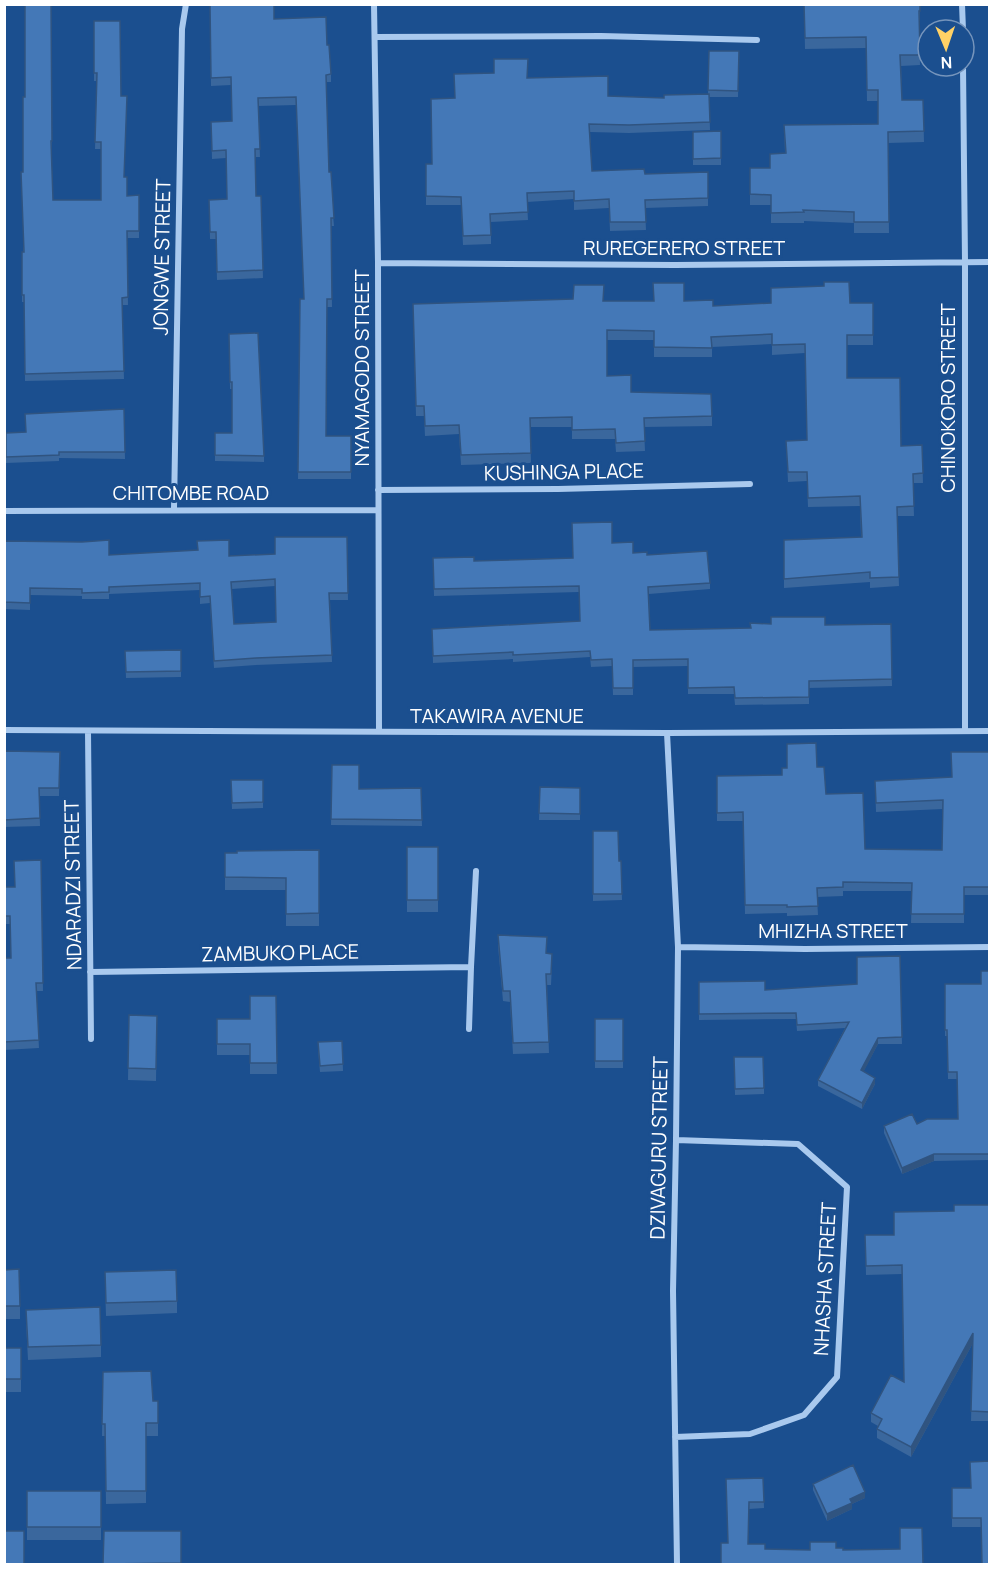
<svg xmlns="http://www.w3.org/2000/svg" width="994" height="1569" viewBox="0 0 994 1569" font-family="Manrope,sans-serif">
  <style>
    .lines { fill: none; stroke-linecap: round; stroke-linejoin: round }
    .street { stroke: #a9c9ee; stroke-width: 6 }
    .wall { fill: #3a679d; fill-rule: evenodd }
    .shaded-wall { fill: #305480 }
    .building { fill: #4478b7; stroke: #305480; stroke-width: 1.5; fill-rule: evenodd }
    .labels { text-anchor: middle; stroke-width: 6; stroke-linejoin: round; paint-order: stroke }
    .street-label { font-size: 20px; fill: #fff; stroke: #1b4f8f }
  </style>
  <rect width="100%" height="100%" fill="#1b4f8f"/>
  <g class="lines">
    <path class="street" d="M374,4L378,263L379,731
      M962,4L963,30
      M375,37L601,36L757,40
      M963,66L965,262V731
      M378,263L675,265L990,262
      M378,490L558,489L750,484
      M174,509L182,29L186,4
      M4,511L378,510
      M4,730L667,733L990,731
      M88,731L91,1039
      M667,733L678,947L676,1140L673,1291L677,1564
      M678,947L805,949L990,947
      M90,972L471,967
      M469,1029L471,967L476,871
      M675,1437L750,1434L804,1415L837,1377L847,1187L798,1144L676,1140"/>
  </g>
  <path class="wall" d="M210,4L274,19L327,45L331,74V82H326L329,172L334,226H331L332,307H327L326,436H351V479H298L300,299H304L296,105L258,106L260,157H256V196H261L263,278L217,280L216,239H210L209,200L227,199L226,158L212,159L211,122L232,121L231,85L211,86Z
    M804,4H920V21H919L920,65L901,66L902,100H923L924,142L888,143L889,233H854V223L804,221V223H771V205H750V168H770L785,153L784,125L878,124V101H867L866,48L805,49Z
    M94,21L121,96L124,177L127,196L139,231V238H127L128,305H122L124,379L25,381L24,302H22V252H23V97L52,141V148H51L53,200H101V149H95L97,81H94Z
    M709,51H739L738,97H709L710,130L629,133L590,132L592,171L645,174L708,172V206L645,208L646,230L610,231L609,208L574,210V199L527,202L528,220L491,222V244L463,245L461,205H426V164H432L455,98L494,73L527,78L608,96L664,98L708,94Z
    M721,131V165H693V132Z
    M604,301H684L713,306L873,303V345H847V378L901,446L922,445L923,483H913L914,516H897L899,586L870,588V582L784,588V540L861,537L860,506L808,507L807,481L788,482L786,441L807,440L805,353L772,355V344L712,347V357H654V340H607V376L631,392L712,416V426L644,427L645,451L616,452L615,439H572V427H530L531,463L461,465L459,434L425,436L424,416H416L413,304Z
    M229,334L264,456V462L215,461V433H232V389H230Z
    M124,409L125,459L59,458V461L6,463V433L25,432Z
    M347,537L348,600H330L332,662L256,665L214,668L210,603L200,604V590L109,594V599H82V596L30,595V610L4,609V541L109,555L229,556L275,554ZM275,586L276,622L234,624L232,589Z
    M612,543L633,553L647,555L710,583V589L649,594L650,630L751,628L891,624L892,686L809,688V704L735,705L734,694H688V666L633,667V695H613L612,666L591,667L590,657L513,662V659L433,663L432,629L580,621L579,592L434,596L433,558L474,561L573,558Z
    M181,650V677L126,678L125,651Z
    M4,751L60,752L59,796H39L40,826L4,827Z
    M990,752V895H964V923H911L912,891H843V896L817,897L818,915L787,916V913L745,914L743,821H717V776L782,775L817,767L826,794L865,849L942,850L943,809L876,812L875,781L952,777Z
    M332,765L359,789L421,788L422,826L331,825Z
    M231,780H263V808L232,809Z
    M540,787L580,788V820H539Z
    M593,831L619,861H621L622,900L593,901Z
    M407,847H438V912H407Z
    M319,850V926H286V890H225V853Z
    M41,860L43,991H36L39,1048L4,1050V958H11L10,924H4V887H15Z
    M498,935L547,953L552,964L551,985H547L549,1053L513,1054L510,1002L503,1001L498,946Z
    M900,956L902,1044H878L863,1072L875,1084L862,1109L818,1086V1080L845,1028L797,1031L796,1019L699,1020V982L765,990L857,984Z
    M990,971V1160L934,1161L902,1174L884,1133V1126L917,1124L958,1119L957,1079H948L947,1036H945V984H981Z
    M276,996L277,1074H250V1055H217V1019H250Z
    M129,1015L157,1016L156,1081L128,1080Z
    M595,1019H623V1068H595Z
    M342,1041L343,1071L320,1072L318,1048Z
    M734,1057L764,1088V1094L735,1095Z
    M990,1205V1421H971L973,1343L911,1457L877,1438V1429L878,1426L871,1422V1413L904,1382L902,1274L866,1275L865,1235H894L954,1211Z
    M4,1270L20,1306V1319H4Z
    M105,1285L177,1301V1313L106,1316Z
    M26,1322L101,1345V1357L28,1360Z
    M4,1348H21V1392H4Z
    M103,1372L153,1401H158V1436H146V1503L106,1504L105,1436H102Z
    M990,1461L981,1527H952V1488H971Z
    M763,1478L764,1508L749,1509L748,1544L765,1549L810,1550L836,1548L923,1564H721L728,1543L726,1479Z
    M813,1484L865,1498L852,1504V1509L827,1521L813,1490Z
    M27,1491H101V1540H27Z
    M104,1531H181V1564H103Z"/>
  <path class="shaded-wall" d="M878,1038V1044L861,1077V1070Z
    M875,1078V1084L862,1109V1103Z
    M934,1154V1161L902,1174V1168Z
    M973,1333V1343L911,1457V1447Z
    M865,1492V1498L852,1504V1509L827,1521V1514L850,1499Z"/>
  <path class="building" d="M25,4H51L52,141H51L53,200H101V142H95L97,73H94V21H120L121,96H127L124,177H127V196L139,195V231H127L128,297L122,298L124,371L25,374L24,295H22V252H24L21,172H23V97H25Z
    M210,4H274V19L326,17L327,45H329L331,74L326,75L329,172H331L334,218H331L332,299H327L326,436H351V472H298L300,299H304L296,97L258,98L260,149H255L256,196H261L263,270L217,272L216,232H210L209,200L227,199L226,150L212,151L211,122L232,121L231,77L211,78Z
    M804,4H920V11H919L920,55H900L902,100H923L924,131L888,132L889,222H854V212L803,210L804,212L771,213V195L750,194V168H770V154L786,153L784,125L878,124V90H867L866,37L805,38Z
    M709,51H739L738,91L708,90Z
    M494,59H528L527,78L608,76V96L664,98V95L709,94L710,122L629,125L589,124L592,171L644,169L645,174L708,172V198L645,200L646,222H610L609,199L574,201V191L527,193L528,212L490,214L491,235L463,236L461,197L426,196V164H432L431,99L455,98L454,74L494,73Z
    M721,131V158L693,159V132Z
    M824,282H849L850,303H873V335H847V378H900L901,446L922,445L923,473L913,474L914,506L897,507L899,577L870,578V572L784,579V540L862,537L860,496L808,498L807,472H788L786,441L807,440L805,344L772,345V334L711,337L712,348L654,347V331L607,330V376L631,375V392L711,394L712,416L644,418L645,441L616,443L615,429L572,430V417L530,418L531,453L461,455L459,425L425,426L424,406H416L413,304L573,299L574,285H604L603,301H654L653,283H684V301L713,300V306L771,303V288L824,286Z
    M258,333L264,456L215,455V433H232V382H230L229,334Z
    M124,409L125,452H59V455L6,457V433L26,432L25,414Z
    M612,522V543L633,542V553L647,552V555L707,551L710,583L648,587L650,630L751,628L750,623L771,624V617H825V625L891,624L892,679L809,681V697L735,698L734,687L688,688V659L633,660V688H613L612,659L591,660L590,651L513,655V652L433,656L432,629L580,621L579,586L434,589L433,558L474,557V561L573,558L572,523Z
    M275,537H347L348,593H329L332,655L256,658L214,661L210,596L200,597V583L109,587V592L82,593V589L30,588V603L4,602V541L82,542L109,540V555L198,550L197,541L229,540V556L275,554ZM275,579L276,622L234,624L231,582Z
    M181,650V671L126,672L125,651Z
    M816,743L817,767H824L826,794L863,793L865,849L942,850L943,800L876,803L875,781L952,777L951,752H990V887H964V914H911L912,883L843,882V887L817,888L818,906L787,907V905H745L743,812L717,813V776L782,775V768H787V744Z
    M4,751L60,752L59,788H39L40,818L4,820Z
    M332,765H359V789L421,788L422,820L331,819Z
    M231,780H263V802L232,803Z
    M540,787L580,788V814L539,813Z
    M593,831H618L619,861H621L622,894H593Z
    M407,847H438V900H407Z
    M319,850V913L286,914V878L225,877V853H237V851Z
    M41,860L43,983H36L39,1040L4,1042V958H11L10,916H4V887H15L14,861Z
    M498,935L547,937L546,953L552,954L551,974H546L549,1042L513,1043L510,991H503Z
    M900,956L902,1037L878,1038L861,1070L875,1078L862,1103L818,1080L849,1022L797,1025L796,1013L699,1014V982L765,981V990L857,984V957Z
    M981,971H990V1154H934L902,1168L884,1126L912,1114L917,1124L927,1119H958L957,1072H948L947,1030H945V984H981Z
    M250,996H276L277,1063H250V1044H217V1019H250Z
    M129,1015L157,1016L156,1069L128,1068Z
    M595,1019H623V1061H595Z
    M342,1041L343,1064L320,1066L318,1042Z
    M734,1057H763L764,1088L735,1089Z
    M954,1205H990V1412L971,1411L973,1333L911,1447L877,1429L882,1419L871,1413L891,1375L904,1382L902,1265L866,1266L865,1235H894V1212L954,1211Z
    M19,1269L20,1306H4V1270Z
    M176,1270L177,1301L106,1303L105,1272Z
    M100,1307L101,1345L28,1347L26,1310Z
    M4,1348H21V1379H4Z
    M151,1371L153,1401H158V1423H146V1491H106L105,1424H102L103,1372Z
    M990,1461V1564H982L981,1518H952V1488H971L970,1462Z
    M853,1465L865,1492L850,1499L852,1503L827,1514L813,1484Z
    M763,1478L764,1502H749L748,1544H765V1549L810,1550V1542H836V1548H843V1550L900,1549V1528H922L923,1564H721V1543H728L726,1479Z
    M27,1491H101V1527H27Z
    M4,1531H24V1564H4Z
    M104,1531H181V1563L103,1564Z"/>
  <g class="labels">
    <g class="street-label">
      <text x="684" y="255">RUREGERERO STREET</text>
      <text transform="translate(162 257) rotate(-89)" y="7">JONGWE STREET</text>
      <text transform="translate(362 368) rotate(-90)" y="7">NYAMAGODO STREET</text>
      <text transform="translate(948 398) rotate(-90)" y="7">CHINOKORO STREET</text>
      <text transform="translate(564 472) rotate(-1)" y="7">KUSHINGA PLACE</text>
      <text x="191" y="500">CHITOMBE ROAD</text>
      <text x="497" y="723">TAKAWIRA AVENUE</text>
      <text transform="translate(73 885) rotate(-91)" y="7">NDARADZI STREET</text>
      <text x="833" y="938">MHIZHA STREET</text>
      <text transform="translate(280 953) rotate(-1)" y="7">ZAMBUKO PLACE</text>
      <text transform="translate(659 1148) rotate(-89)" y="7">DZIVAGURU STREET</text>
      <text transform="translate(825 1279) rotate(-87)" y="7">NHASHA STREET</text>
    </g>
  </g>
  <rect width="994" height="1569" fill="none" stroke="#ffffff" stroke-width="12"/>
  <g transform="translate(946 48) rotate(178)"><circle r="28" fill="#1b4f8f" stroke="#7695bc" stroke-width="1.5"/>
  <path d="M0-4.5L10 22L0 15L-10 22Z" fill="#ffd166"/>
  <text y="-9" font-size="16" font-weight="bold" text-anchor="middle" fill="#ffffff">N</text>
  </g>
</svg>
